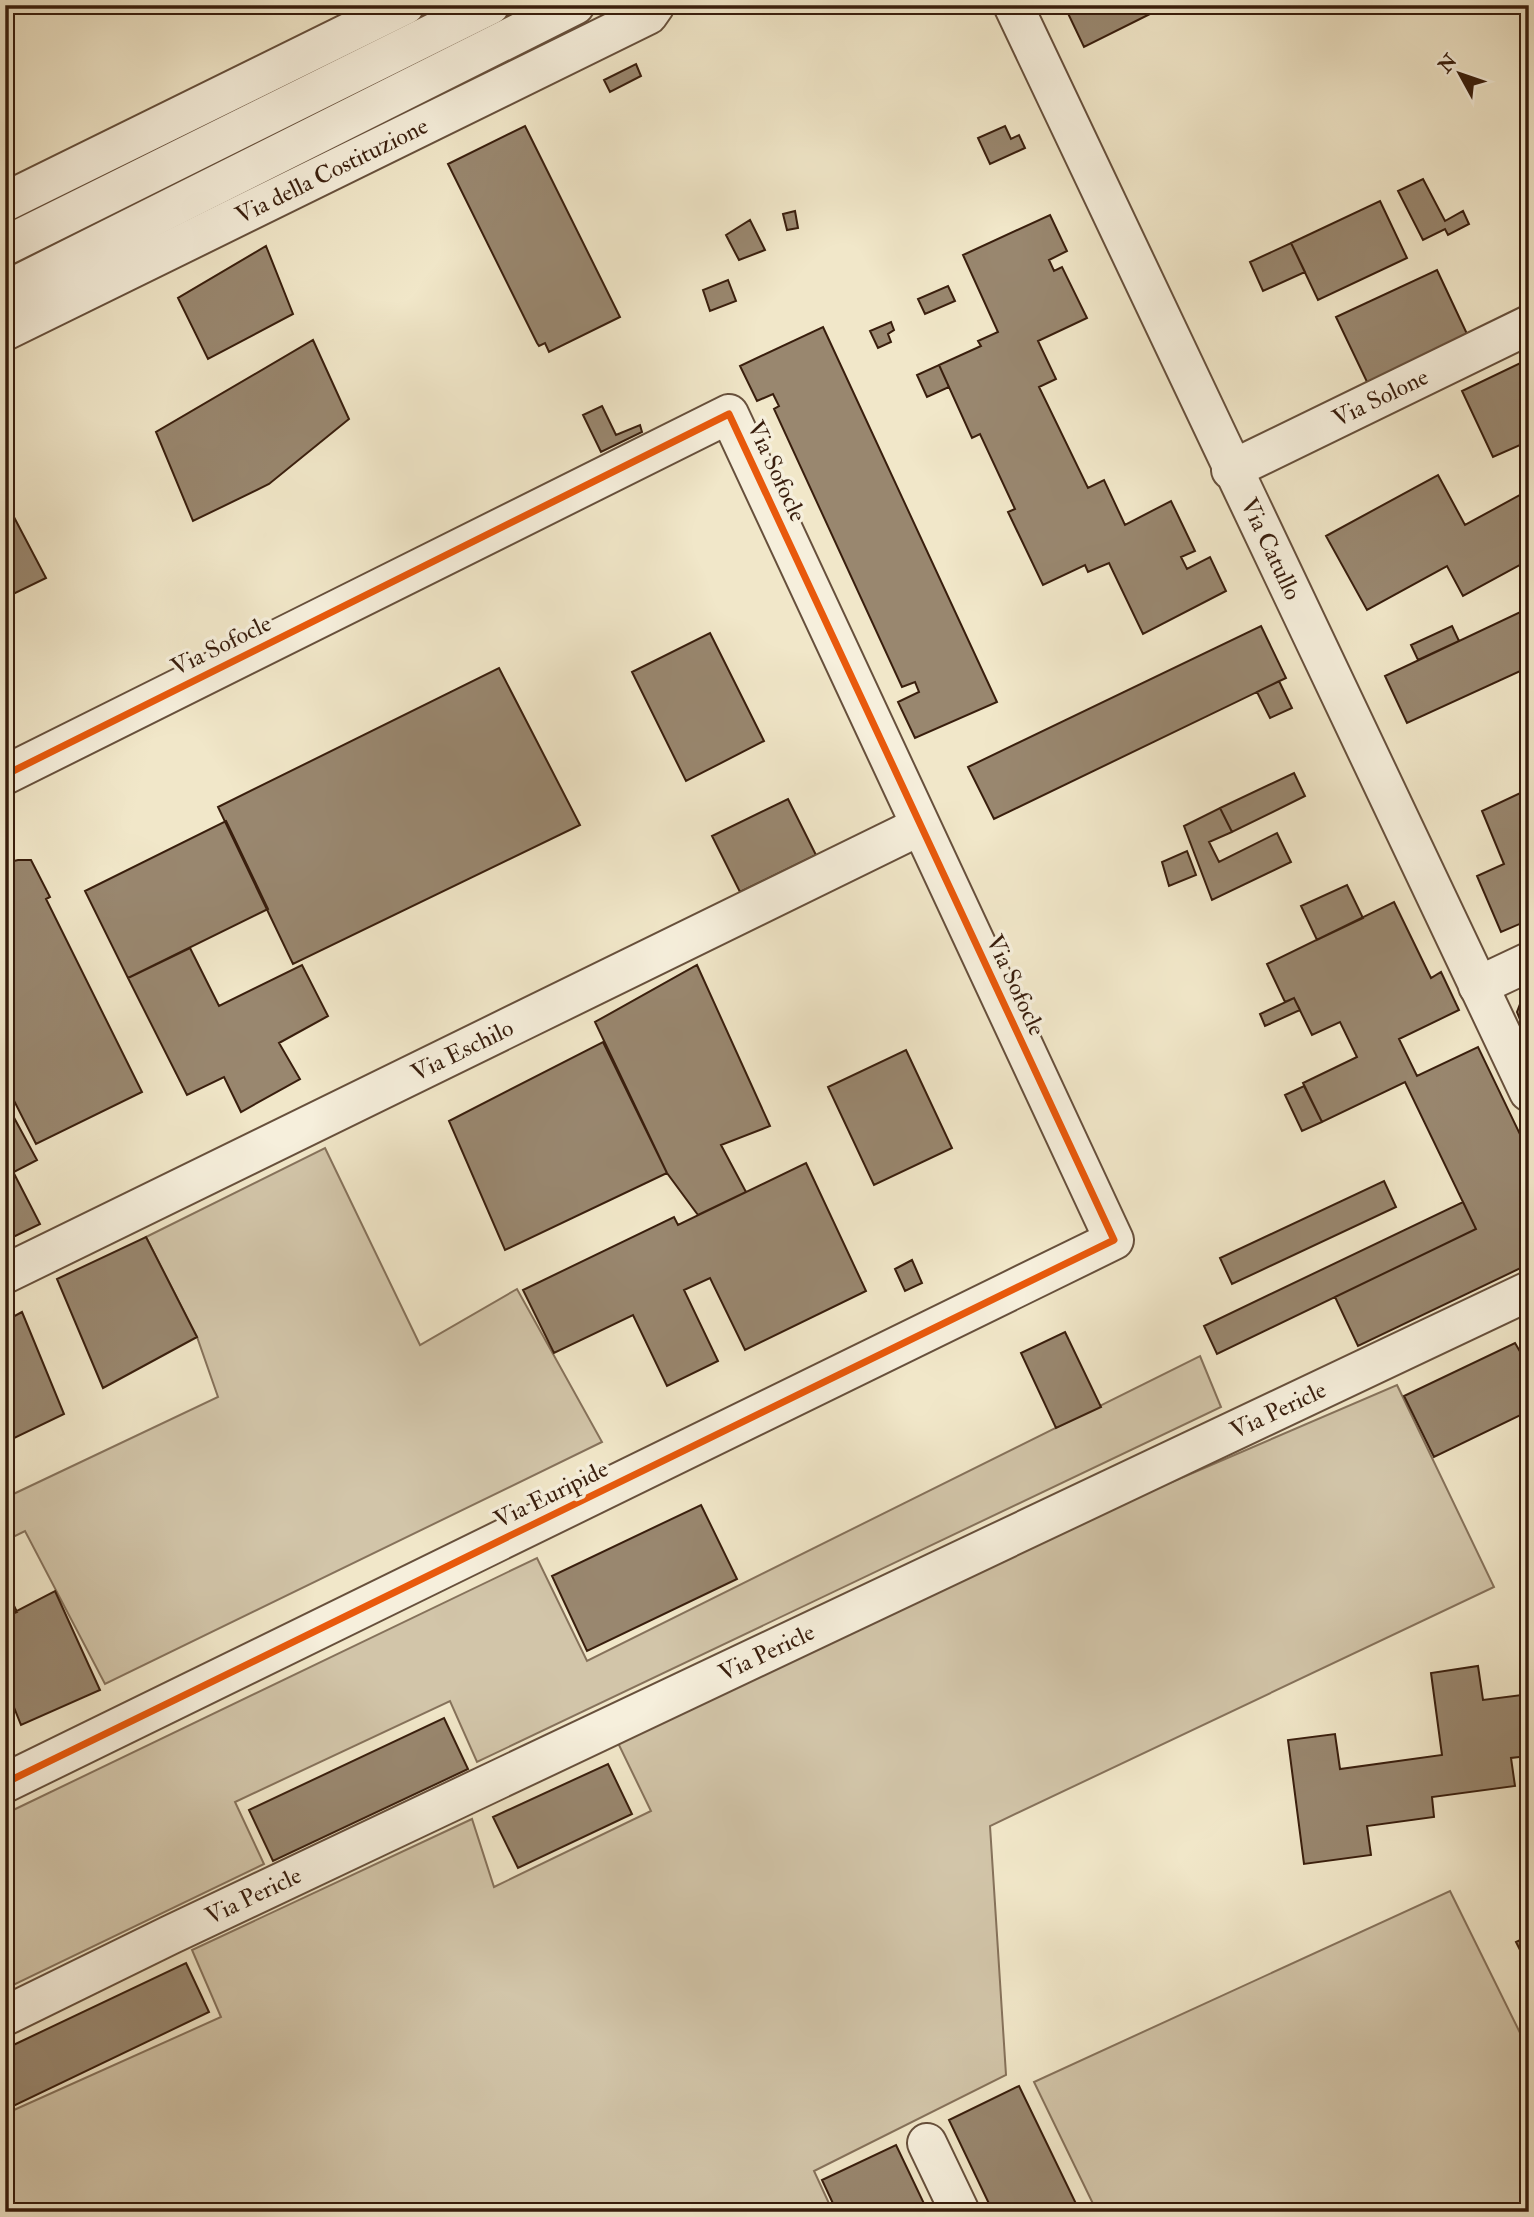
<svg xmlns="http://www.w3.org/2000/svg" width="1534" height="2217" viewBox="0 0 1534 2217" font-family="'IM FELL Double Pica',serif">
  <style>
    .green { fill: #d2c5a9; stroke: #86725b; stroke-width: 2 }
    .building { fill: #99876f; stroke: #391e0d; stroke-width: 2 }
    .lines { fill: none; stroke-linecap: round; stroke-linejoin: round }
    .minor-casing { stroke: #67503c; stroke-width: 42 }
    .minor { stroke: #f6efdc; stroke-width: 38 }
    .cycleway-casing { stroke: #f6efdc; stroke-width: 11 }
    .cycleway { stroke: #e8590c; stroke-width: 7 }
    .labels { text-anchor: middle; stroke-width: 7; stroke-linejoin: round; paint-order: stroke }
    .street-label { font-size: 24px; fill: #391e0d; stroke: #f6efdc }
  </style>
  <rect width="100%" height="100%" fill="#f1e7c9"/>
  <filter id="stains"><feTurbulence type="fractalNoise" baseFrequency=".00286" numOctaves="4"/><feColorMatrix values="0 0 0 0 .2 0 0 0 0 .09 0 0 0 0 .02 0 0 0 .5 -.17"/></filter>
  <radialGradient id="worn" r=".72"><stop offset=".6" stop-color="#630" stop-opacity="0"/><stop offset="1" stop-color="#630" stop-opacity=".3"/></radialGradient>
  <path class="green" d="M325,1148L420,1345L517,1289L602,1442L105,1684L25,1531L5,1541V1498L218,1397L197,1337L146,1237Z
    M1200,1356L1221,1407L477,1762L450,1701L235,1802L264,1864L5,1989V1814L537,1558L587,1661Z
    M1397,1385L1494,1587L990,1826L1006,2075L814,2171L833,2212H5V2114L221,2017L192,1950L472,1819L494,1887L651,1811L618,1743L986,1562Z
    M1450,1891L1529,2051V2212H1097L1034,2082Z"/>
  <path class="building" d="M1064,5H1168L1084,47Z
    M636,64L641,76L610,92L604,80Z
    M525,126L620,317L549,352L545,343L539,346L537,343L448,164Z
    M1005,126L1011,139L1019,135L1025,148L990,164L978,138Z
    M1423,179L1445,221L1463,211L1469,224L1448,235L1445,229L1423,240L1398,191Z
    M1380,201L1407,258L1318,300L1291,243Z
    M795,211L798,228L787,230L783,214Z
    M1050,215L1067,251L1049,260L1054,271L1062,267L1087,318L1038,341L1056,379L1039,387L1088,488L1104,480L1125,525L1171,501L1195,551L1181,557L1187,569L1210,557L1226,591L1143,634L1109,563L1088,572L1085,565L1043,585L1008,512L1015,509L980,434L972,438L939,365L981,346L978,341L998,332L963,255Z
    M750,220L765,250L739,260L726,235Z
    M1291,243L1305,272L1263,291L1250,262Z
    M266,246L293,314L208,359L178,298Z
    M1437,270L1468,336L1368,384L1336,317Z
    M728,280L736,301L710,311L703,290Z
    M948,286L955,301L925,314L918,299Z
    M891,322L894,330L888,334L891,342L878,348L870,331Z
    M823,327L997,702L915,738L898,702L919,692L915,682L902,687L774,409L779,406L773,394L757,401L740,366Z
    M313,340L349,419L269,484L193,521L156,432Z
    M1529,359V441L1493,457L1462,391Z
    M939,365L949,387L927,397L917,375Z
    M602,406L616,435L640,425L642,432L601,452L583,415Z
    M1438,475L1465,525L1529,490V560L1463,596L1447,566L1367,610L1326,536Z
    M5,500L46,578L5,598Z
    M1529,608V667L1407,723L1385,676Z
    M1261,626L1286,678L994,819L968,767Z
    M1452,626L1459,641L1418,660L1411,645Z
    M710,633L764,741L686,781L632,672Z
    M499,668L580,825L293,964L218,807Z
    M1279,681L1292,708L1270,718L1257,692Z
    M1294,773L1305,796L1232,832L1220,808Z
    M1529,789V920L1501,932L1477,876L1504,864L1482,811Z
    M788,799L816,855L740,892L712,836Z
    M1220,808L1232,832L1209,842L1219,862L1277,833L1291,862L1212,900L1184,826Z
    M226,821L268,909L128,978L85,891Z
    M1187,851L1196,875L1169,886L1162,862Z
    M18,860H31L50,897L46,899L142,1092L36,1144L5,1083V863Z
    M1347,885L1363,918L1317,940L1301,906Z
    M1394,902L1431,978L1441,972L1459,1010L1399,1039L1417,1076L1478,1047L1529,1153V1264L1358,1346L1335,1297L1476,1229L1405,1082L1322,1122L1303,1083L1357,1057L1340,1022L1312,1035L1294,998L1285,1002L1267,964Z
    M190,948L219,1006L302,965L328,1016L279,1043L300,1079L241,1112L224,1077L187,1095L128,978Z
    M697,965L770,1126L721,1145L746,1192L698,1215L667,1173L595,1022Z
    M1529,997V1042L1517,1012L1520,1004Z
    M1294,998L1300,1010L1265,1026L1260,1014Z
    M603,1042L667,1173L505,1250L449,1121Z
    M906,1050L952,1148L874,1185L828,1087Z
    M1304,1086L1322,1122L1302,1131L1285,1095Z
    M5,1101L37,1160L14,1172L5,1156Z
    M5,1156L40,1224L5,1241Z
    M806,1163L866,1291L745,1350L710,1278L684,1290L718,1361L667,1386L633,1315L554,1353L523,1290L674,1217L678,1225Z
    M1384,1181L1396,1207L1232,1284L1220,1258Z
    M1463,1202L1476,1229L1217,1354L1204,1326Z
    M146,1237L197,1337L103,1388L57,1279Z
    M912,1260L922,1283L905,1291L895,1269Z
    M22,1312L64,1414L6,1442L5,1321Z
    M1065,1332L1101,1407L1056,1428L1021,1353Z
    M1515,1343L1529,1367V1411L1434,1457L1404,1396Z
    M701,1505L737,1579L587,1651L552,1576Z
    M5,1587L17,1612L5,1617Z
    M55,1591L100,1690L21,1725L9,1695L5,1696V1617Z
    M1478,1666L1483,1700L1529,1694V1756L1511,1758L1515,1786L1432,1797L1434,1817L1367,1826L1371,1855L1304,1864L1288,1740L1335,1734L1340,1769L1442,1755L1431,1673Z
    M444,1718L468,1769L273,1861L249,1810Z
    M608,1764L632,1814L518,1868L493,1817Z
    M1529,1936V1968L1516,1942Z
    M186,1963L209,2012L5,2110V2049Z
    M1019,2086L1080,2212H993L949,2120Z
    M896,2145L928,2212H837L822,2180Z"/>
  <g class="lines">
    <defs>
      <g id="minor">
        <path id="s1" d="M1013,5L1529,1092"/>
        <path d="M5,202L405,5"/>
        <path d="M5,246L490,5"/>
        <path d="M5,291L575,5"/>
        <path id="s2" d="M5,331L648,15L655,5"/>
        <path id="s3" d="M1231,470L1529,325"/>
        <path d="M5,775L729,414L1114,1240L5,1783"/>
        <path d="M1478,986L1529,962"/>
        <path id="s4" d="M5,1274L920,826"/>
        <path id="s5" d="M5,2016L170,1935L1529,1291"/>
        <path d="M927,2143L960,2212"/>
      </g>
    </defs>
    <use href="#minor" class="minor-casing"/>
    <use href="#minor" class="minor"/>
    <defs>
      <path id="cycleway" d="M5,775L729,414L1114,1240L5,1783"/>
    </defs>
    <use href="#cycleway" class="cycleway-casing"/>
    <use href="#cycleway" class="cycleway"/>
  </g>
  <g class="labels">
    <g class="street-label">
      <text dy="8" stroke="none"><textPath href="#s2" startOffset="364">Via della Costituzione</textPath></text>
      <text dy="8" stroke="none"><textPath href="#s3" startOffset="166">Via Solone</textPath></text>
      <text transform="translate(777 471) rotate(65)" y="8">Via Sofocle</text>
      <text dy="8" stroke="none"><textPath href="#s1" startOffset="602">Via Catullo</textPath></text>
      <text transform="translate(221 645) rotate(-26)" y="8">Via Sofocle</text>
      <text transform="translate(1016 985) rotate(65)" y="8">Via Sofocle</text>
      <text dy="8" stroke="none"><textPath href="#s4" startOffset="509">Via Eschilo</textPath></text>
      <text dy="8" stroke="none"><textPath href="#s5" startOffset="1410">Via Pericle</textPath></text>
      <text transform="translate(551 1494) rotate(-26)" y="8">Via Euripide</text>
      <text dy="8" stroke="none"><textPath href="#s5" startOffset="844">Via Pericle</textPath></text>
      <text dy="8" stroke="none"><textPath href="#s5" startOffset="276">Via Pericle</textPath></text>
    </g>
  </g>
  <rect width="1534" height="2217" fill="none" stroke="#f1e7c9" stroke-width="28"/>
  <rect x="7" y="7" width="1520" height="2203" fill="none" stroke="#391e0d" stroke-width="3.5"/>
  <rect x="14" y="14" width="1506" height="2189" fill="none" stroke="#391e0d" stroke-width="2"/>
  <g transform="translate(1460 74) rotate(310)" stroke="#f6efdc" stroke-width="5" paint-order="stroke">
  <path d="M0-5L12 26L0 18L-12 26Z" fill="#391e0d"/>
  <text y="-10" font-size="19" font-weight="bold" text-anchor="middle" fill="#391e0d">N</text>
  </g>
  <rect width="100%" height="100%" filter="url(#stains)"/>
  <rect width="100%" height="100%" fill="url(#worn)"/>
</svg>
